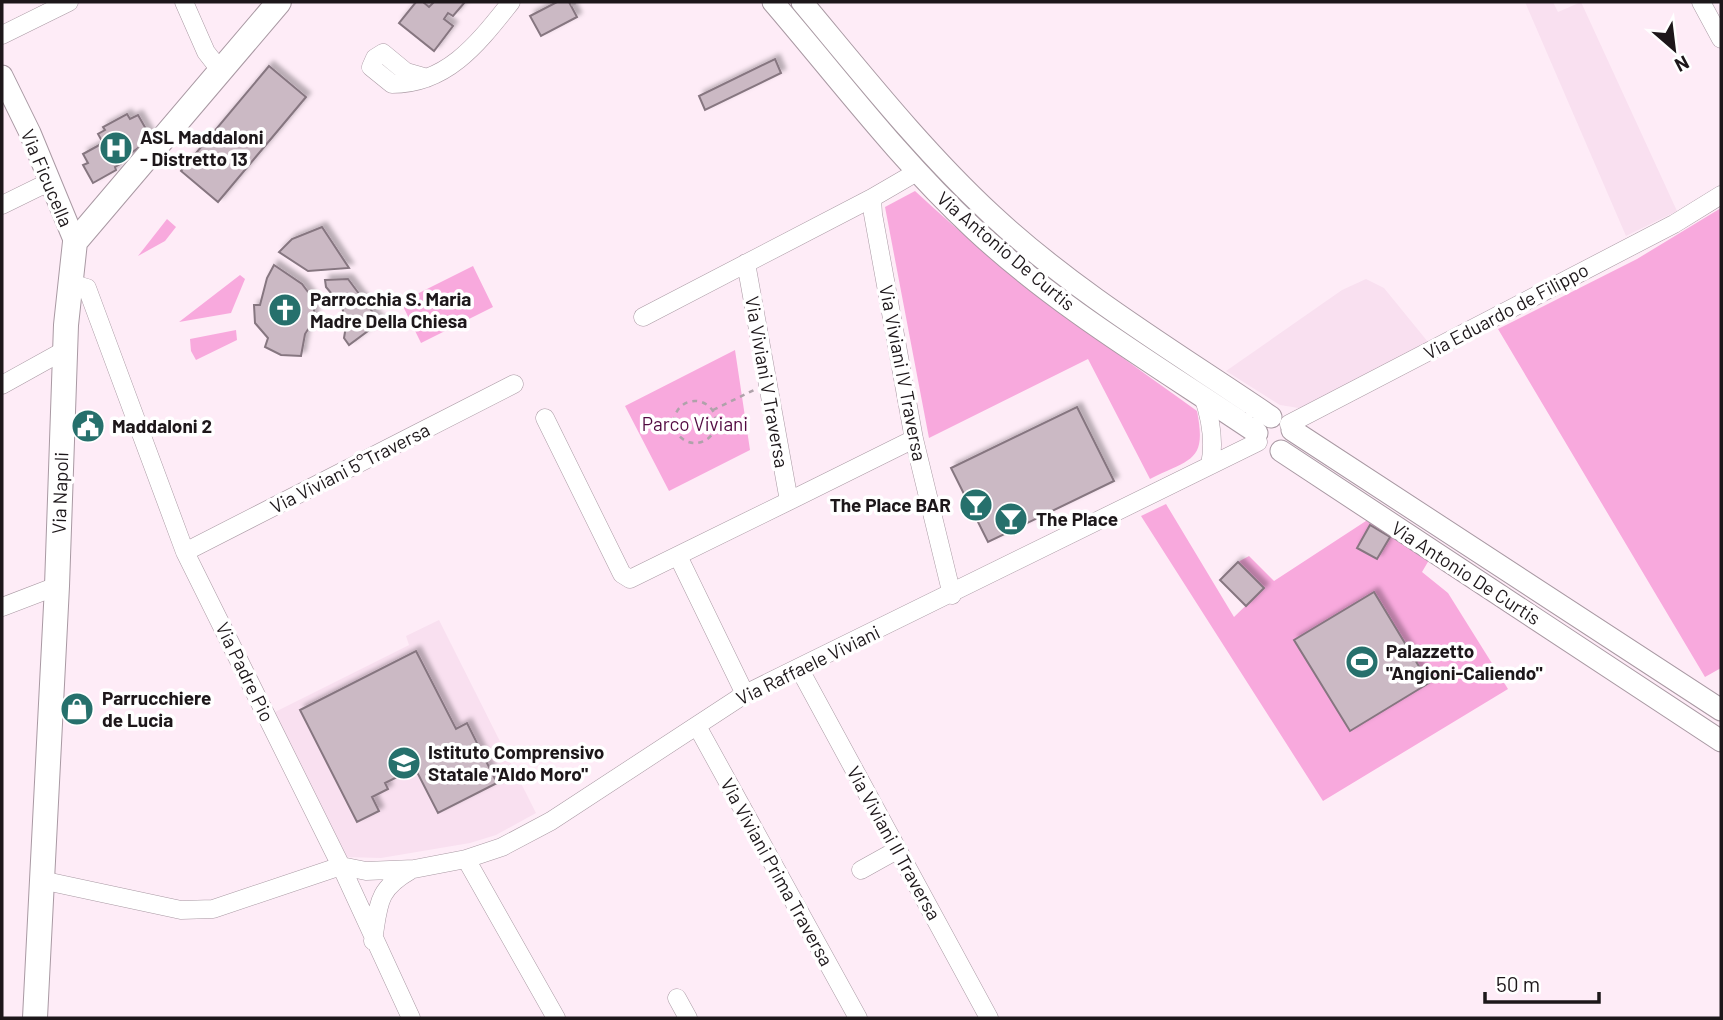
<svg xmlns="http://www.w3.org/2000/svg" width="1723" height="1020" viewBox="0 0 1723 1020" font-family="Barlow,sans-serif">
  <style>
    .built { fill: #f9e0f0 }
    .green { fill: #f8a9dd }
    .building { fill: #cbb9c4; stroke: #867680; stroke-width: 2; filter: url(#shadow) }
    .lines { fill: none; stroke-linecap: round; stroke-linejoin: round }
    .minor-casing { stroke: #a999a3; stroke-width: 19 }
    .tertiary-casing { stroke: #a999a3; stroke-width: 23 }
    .secondary-casing { stroke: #a999a3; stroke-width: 26 }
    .path { stroke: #afa2aa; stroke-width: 2.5; stroke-dasharray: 5 5; stroke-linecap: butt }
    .minor { stroke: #fff; stroke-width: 18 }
    .tertiary { stroke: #fff; stroke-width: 21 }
    .secondary { stroke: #fff; stroke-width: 24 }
    .labels { text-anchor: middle; stroke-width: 7; stroke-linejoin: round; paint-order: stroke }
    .poi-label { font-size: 19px; font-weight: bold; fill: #1d171a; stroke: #fff; text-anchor: start }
    .street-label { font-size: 19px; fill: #1d171a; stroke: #fff }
    .park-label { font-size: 19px; fill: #520a41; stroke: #fff }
  </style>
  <defs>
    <filter id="shadow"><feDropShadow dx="4.5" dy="-4.5" stdDeviation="2" flood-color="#0004"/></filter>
  </defs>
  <rect width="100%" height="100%" fill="#feecf7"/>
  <path class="built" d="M1525,2H1553L1558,12L1581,2L1677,211L1626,236Z
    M1366,279L1384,288L1428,342L1305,409L1280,405L1226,371L1342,290Z
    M439,620L536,813L496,835L470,843L381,858L344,857L273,713L409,645L406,636Z"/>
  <path class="green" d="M915,191C1003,273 1100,341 1197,411C1207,462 1191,458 1150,479L1088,359L929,438L885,207Z
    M1721,208V668L1705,677L1498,329L1637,259Z
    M167,219L176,227L165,241L138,256Z
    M473,266L493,307L421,343L401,302Z
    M240,275L245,279L231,313L179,322Z
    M236,330L237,340L196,360L191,351L190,339Z
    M735,350L750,450L669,491L625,406Z
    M1166,504L1234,617L1264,588L1238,562L1249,556L1274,581L1369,519L1429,560L1422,572L1448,593L1508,689L1323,801L1141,516Z"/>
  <path class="building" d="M416,2H423L429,7L434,2H465L453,16L448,13L444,19L453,26L434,51L399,23Z
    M557,2H569L577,17L541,36L530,16Z
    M775,59L781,73L705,110L699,96Z
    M269,66L306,97L218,202L181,171Z
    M127,114L130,119L138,115L150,136L140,142L142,145L126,157L127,160L115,167L116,170L93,183L83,165L88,163L83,154L103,143L98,134L105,130L103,127Z
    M322,227L349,268L308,271L279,252L292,239Z
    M274,265L302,284L314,300V320L305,334L301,356L281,355L265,347L268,338L255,323L254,305H260L267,278Z
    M348,279L380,322L349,345L344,338L346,326L342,306L326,287L325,280Z
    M1077,407L1114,481L988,542L951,468Z
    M1370,525L1390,537L1377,559L1357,548Z
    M1238,562L1264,588L1246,606L1220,580Z
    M1374,592L1429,683L1350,731L1294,640Z
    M416,651L456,729L467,723L497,783L438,813L415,768L385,783L388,789L372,797L379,811L357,822L300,710Z"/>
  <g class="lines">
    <defs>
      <path id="minor" d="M184,2L206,52L220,70
        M1701,2L1721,39
        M2,35L69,2
        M427,78L406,72L383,53L375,58L371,67L392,84C448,84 479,42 511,2
        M915,173L872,198L873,214L914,439L952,595
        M2,205L49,182
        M70,283L87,288L185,552L341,866L411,1018
        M643,317L872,198
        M2,385L65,350
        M1203,396C1211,419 1215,441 1210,465
        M545,418L622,574L630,579L789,501L746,263
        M1289,424L1674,224L1721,195
        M789,501L914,439
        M185,552L514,384
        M678,556L745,694
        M2,607L57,586
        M799,668L989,1018
        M697,726L858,1018
        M466,859L556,1018
        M861,870L897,850
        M41,880L181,910L213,909L341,866L366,871L414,869L466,859L502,847L551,821L745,694L1258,442
        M373,941C379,904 376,890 411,870
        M677,998L688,1018"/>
      <path id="tertiary" d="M773,2C839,79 899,159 973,228C1058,308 1161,368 1257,433
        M802,2C863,75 922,150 992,215C1076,293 1177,353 1271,417
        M2,76L30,133L75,242
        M1292,430L1721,710
        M1281,451L1721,741"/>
      <path id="secondary" d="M35,1018L57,586L66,325L75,242L279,2"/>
    </defs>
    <use href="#minor" class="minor-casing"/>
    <use href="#tertiary" class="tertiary-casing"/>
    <use href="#secondary" class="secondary-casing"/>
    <path class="path" d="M571,5L578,2
      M674 422a21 21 0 1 1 42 0a21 21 0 1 1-42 0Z
      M713,410L754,390"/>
    <use href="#minor" class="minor"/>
    <use href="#tertiary" class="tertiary"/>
    <use href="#secondary" class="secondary"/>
  </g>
  <defs>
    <symbol id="hospital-disc" viewBox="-11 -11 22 22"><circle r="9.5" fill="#26706c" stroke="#fff"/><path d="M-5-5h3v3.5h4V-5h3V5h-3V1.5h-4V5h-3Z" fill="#fff"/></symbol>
    <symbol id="church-disc" viewBox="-11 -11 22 22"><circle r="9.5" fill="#26706c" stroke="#fff"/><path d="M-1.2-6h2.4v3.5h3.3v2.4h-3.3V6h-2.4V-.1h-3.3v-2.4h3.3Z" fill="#fff"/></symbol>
    <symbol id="civic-disc" viewBox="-11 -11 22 22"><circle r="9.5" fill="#26706c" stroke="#fff"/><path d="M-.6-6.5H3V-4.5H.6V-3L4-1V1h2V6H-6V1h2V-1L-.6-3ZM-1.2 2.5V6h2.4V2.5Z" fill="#fff"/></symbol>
    <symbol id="bar-disc" viewBox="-11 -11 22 22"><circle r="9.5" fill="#26706c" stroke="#fff"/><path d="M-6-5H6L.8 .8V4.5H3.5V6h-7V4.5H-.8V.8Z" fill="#fff"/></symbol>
    <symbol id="stadium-disc" viewBox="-11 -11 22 22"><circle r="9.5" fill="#26706c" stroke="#fff"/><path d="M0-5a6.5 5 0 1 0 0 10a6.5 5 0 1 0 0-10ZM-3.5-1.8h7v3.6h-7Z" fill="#fff"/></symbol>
    <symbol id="shop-disc" viewBox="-11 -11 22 22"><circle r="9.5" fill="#26706c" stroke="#fff"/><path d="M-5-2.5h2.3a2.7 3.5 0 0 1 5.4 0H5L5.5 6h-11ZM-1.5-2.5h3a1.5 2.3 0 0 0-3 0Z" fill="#fff"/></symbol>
    <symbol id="school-disc" viewBox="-11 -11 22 22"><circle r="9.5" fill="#26706c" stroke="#fff"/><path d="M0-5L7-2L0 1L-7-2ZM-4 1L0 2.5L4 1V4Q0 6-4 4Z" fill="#fff"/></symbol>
  </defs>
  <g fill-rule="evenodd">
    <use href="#hospital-disc" x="97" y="129" width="38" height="38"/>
    <use href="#church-disc" x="266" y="291" width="38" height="38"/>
    <use href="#civic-disc" x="69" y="407" width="38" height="38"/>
    <use href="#bar-disc" x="957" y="486" width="38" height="38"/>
    <use href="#bar-disc" x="992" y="500" width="38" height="38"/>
    <use href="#stadium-disc" x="1343" y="643" width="38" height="38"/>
    <use href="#shop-disc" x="58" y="690" width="38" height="38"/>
    <use href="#school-disc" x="385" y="744" width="38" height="38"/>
  </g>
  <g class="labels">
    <g class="poi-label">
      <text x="140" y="144">ASL Maddaloni<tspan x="140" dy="22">- Distretto 13</tspan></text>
      <text x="310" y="306">Parrocchia S. Maria<tspan x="310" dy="22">Madre Della Chiesa</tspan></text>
      <text x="112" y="433">Maddaloni 2</text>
      <text x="951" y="512" text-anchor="end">The Place BAR</text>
      <text x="1036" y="526">The Place</text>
      <text x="1386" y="658">Palazzetto<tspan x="1386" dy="22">"Angioni-Caliendo"</tspan></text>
      <text x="102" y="705">Parrucchiere<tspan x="102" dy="22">de Lucia</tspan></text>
      <text x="428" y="759">Istituto Comprensivo<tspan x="428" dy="22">Statale "Aldo Moro"</tspan></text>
    </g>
    <g class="street-label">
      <text transform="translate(47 178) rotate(67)" y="7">Via Ficucella</text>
      <text transform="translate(1006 251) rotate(40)" y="7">Via Antonio De Curtis</text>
      <text transform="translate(1506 311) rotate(-28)" y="7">Via Eduardo de Filippo</text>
      <text transform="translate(903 373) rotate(79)" y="7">Via Viviani IV Traversa</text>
      <text transform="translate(767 382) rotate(80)" y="7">Via Viviani V Traversa</text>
      <text transform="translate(350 468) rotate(-27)" y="7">Via Viviani 5°Traversa</text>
      <text transform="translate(60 493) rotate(-88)" y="7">Via Napoli</text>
      <text transform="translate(1466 573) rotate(33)" y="7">Via Antonio De Curtis</text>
      <text transform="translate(808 665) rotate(-26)" y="7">Via Raffaele Viviani</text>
      <text transform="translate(245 672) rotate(64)" y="7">Via Padre Pio</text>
      <text transform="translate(894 843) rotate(61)" y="7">Via Viviani II Traversa</text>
      <text transform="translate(777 872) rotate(61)" y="7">Via Viviani Prima Traversa</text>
    </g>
    <g class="park-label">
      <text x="695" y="431">Parco Viviani</text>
    </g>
  </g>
  <rect width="1723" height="1020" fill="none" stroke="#1d171a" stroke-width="7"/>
  <g transform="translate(1674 49) rotate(152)" stroke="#ffffff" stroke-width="5" paint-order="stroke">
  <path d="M0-5L12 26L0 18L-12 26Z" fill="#1d171a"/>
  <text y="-10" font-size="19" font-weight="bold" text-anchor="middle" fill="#1d171a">N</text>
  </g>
  <path d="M1485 992v10h114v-10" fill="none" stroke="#1d171a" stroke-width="3.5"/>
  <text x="1496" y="992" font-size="21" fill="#1d171a" stroke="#ffffff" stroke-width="5" paint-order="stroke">50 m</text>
</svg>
